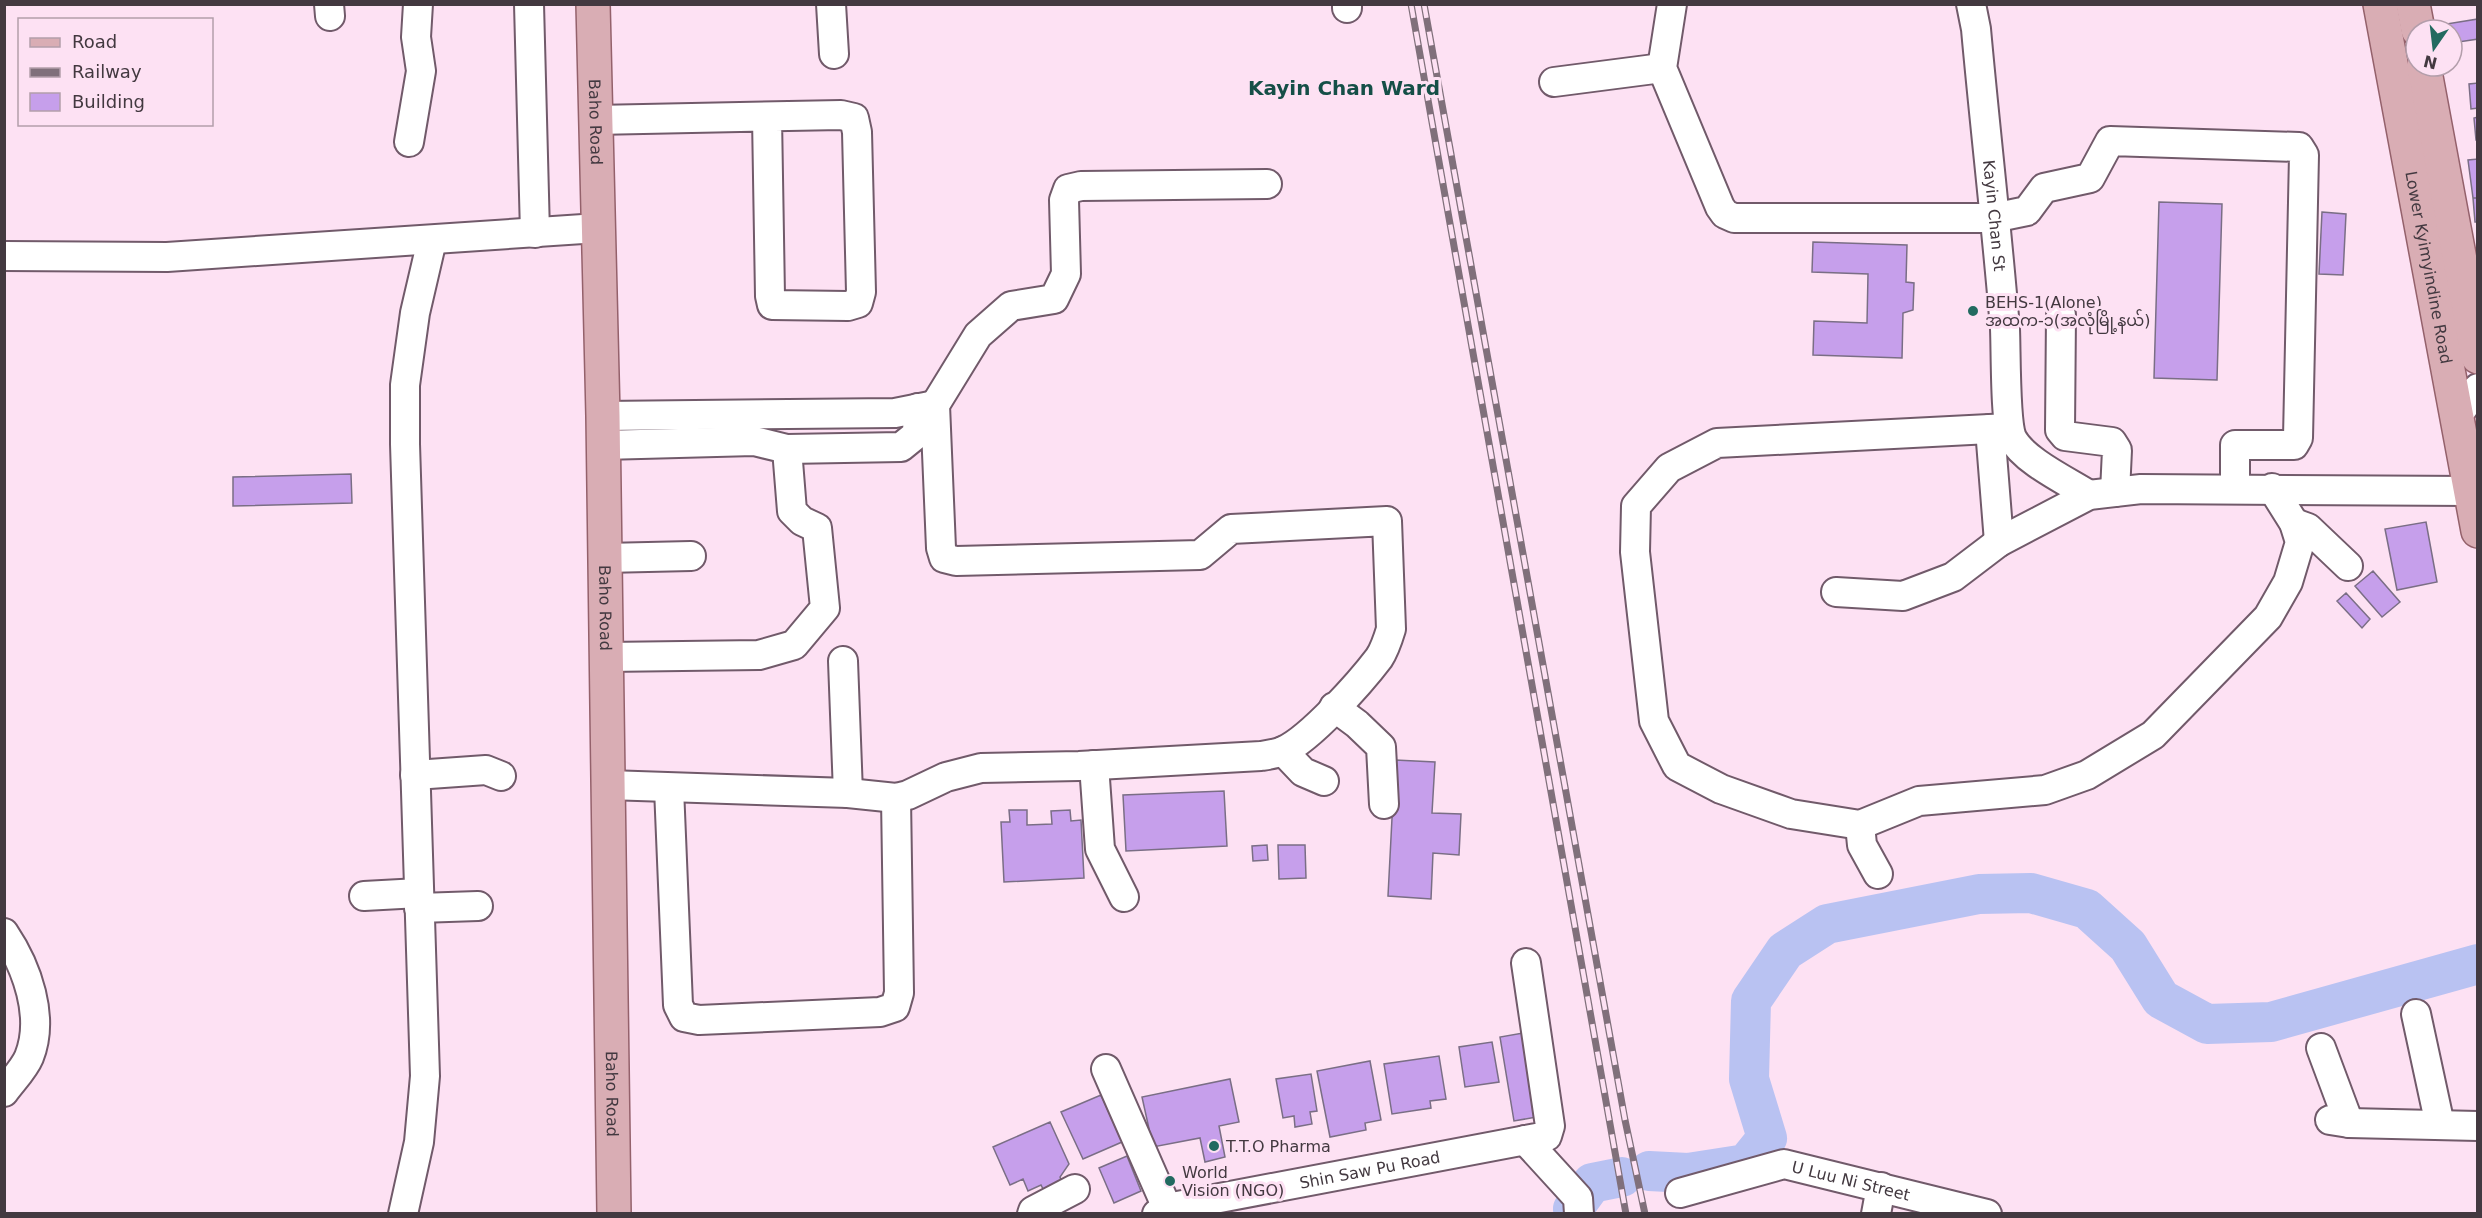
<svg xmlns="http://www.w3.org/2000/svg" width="2482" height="1218" viewBox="0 0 2482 1218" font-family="'DejaVu Sans','Noto Sans Myanmar',sans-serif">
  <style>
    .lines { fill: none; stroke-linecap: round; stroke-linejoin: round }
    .river { stroke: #b9c2f2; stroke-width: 40 }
    .building { fill: #c69feb; stroke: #7a6e85; stroke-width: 1.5 }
    .minor-casing { stroke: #715a6a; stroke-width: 32 }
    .major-casing { stroke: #94616b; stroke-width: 36 }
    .minor { stroke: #fff; stroke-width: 28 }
    .major { stroke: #d9adb4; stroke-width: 33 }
    .rail-casing { stroke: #80707b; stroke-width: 7 }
    .rail { stroke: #fde1f3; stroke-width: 4.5; stroke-dasharray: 14; stroke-linecap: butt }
    .poi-dot { fill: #226a60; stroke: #fde1f3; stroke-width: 2 }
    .labels { text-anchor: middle; stroke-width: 6; stroke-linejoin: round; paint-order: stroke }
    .street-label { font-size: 16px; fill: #433940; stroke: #fde1f3 }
    .poi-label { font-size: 16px; fill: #433940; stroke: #fde1f3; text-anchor: start }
    .quarter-label { font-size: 20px; font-weight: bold; fill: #154f47; stroke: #fde1f3 }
  </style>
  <rect width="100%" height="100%" fill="#fde1f3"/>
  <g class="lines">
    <path class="river" d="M1649,1171L1688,1173L1746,1164L1767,1138L1749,1079L1751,1001L1785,951L1827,924L1979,894L2031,893L2087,909L2128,946L2161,999L2207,1024L2271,1022L2478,964
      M1574,1214L1573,1209L1592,1183L1622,1177"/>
  </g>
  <path class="building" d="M2478,19V39L2452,43V30H2441L2440,25Z
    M2478,83V108L2471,109L2469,84Z
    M2478,117V140H2476L2474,118Z
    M2478,159V198H2473L2468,160Z
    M2473,198H2478V222H2475Z
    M2159,202L2222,204L2217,380L2154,378Z
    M2322,212L2346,214L2343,275L2319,274Z
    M1813,242L1907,245L1906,282L1914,283L1913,310L1903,313L1902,358L1813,355L1814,321L1867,323L1868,274L1812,272Z
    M351,474L352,503L233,506V477Z
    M2426,522L2437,582L2397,590L2385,529Z
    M2373,571L2400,602L2382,617L2355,586Z
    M2346,593L2370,619L2362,628L2337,601Z
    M1395,760L1435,762L1432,813L1461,814L1459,855L1433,853L1431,899L1388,896Z
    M1224,791L1227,846L1126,851L1123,795Z
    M1009,810H1027V825L1052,824L1051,811L1070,810L1071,821L1081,820L1084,878L1004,882L1001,822H1010Z
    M1267,845L1268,860L1253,861L1252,846Z
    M1278,845H1305L1306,878L1279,879Z
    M1535,1031L1548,1115L1514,1121L1500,1037Z
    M1492,1042L1499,1082L1465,1087L1459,1047Z
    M1439,1056L1446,1099L1430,1101L1431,1108L1392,1114L1384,1064Z
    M1370,1061L1381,1120L1365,1123L1366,1130L1330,1137L1317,1071Z
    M1311,1074L1317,1111L1310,1112L1312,1124L1295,1127L1294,1116L1283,1118L1276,1079Z
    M1230,1079L1239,1122L1219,1126L1225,1157L1205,1162L1200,1138L1153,1147L1142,1097Z
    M1101,1095L1122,1142L1083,1159L1061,1112Z
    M1050,1122L1069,1164L1060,1177L1064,1187L1046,1195L1041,1185L1028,1191L1023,1179L1010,1185L993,1147Z
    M1127,1156L1141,1191L1114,1203L1099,1168Z"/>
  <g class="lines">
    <defs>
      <g id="minor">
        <path d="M329,4L330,16"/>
        <path d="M529,4L535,233"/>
        <path d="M831,4L834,54"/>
        <path d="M1347,4V8"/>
        <path d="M1672,4L1662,68L1720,207L1725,214L1734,218H1993L2027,211L2044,188L2090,178L2110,141L2299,147L2304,155L2298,438L2294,445H2235V488"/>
        <path id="s1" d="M1971,4L1976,29C1985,129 1997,229 2005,329C2006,352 2005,422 2012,438C2024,461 2067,481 2089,495"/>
        <path d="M1554,82L1662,68"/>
        <path d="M595,120L841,115L854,118L857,132L861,292L858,303L848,306L772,305L770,296L767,117"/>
        <path d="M409,142L421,71L416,37L418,4"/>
        <path d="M4,256L167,257L598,228"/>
        <path d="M2061,315L2060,430L2065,436L2112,442L2117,450L2115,492"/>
        <path d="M603,416L895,413L935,405"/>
        <path d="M2457,416L2478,388"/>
        <path d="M2009,428L1717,443L1669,468L1636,506L1635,552L1654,721L1677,766L1721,789L1791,814L1860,825L1919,801L2045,790L2087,775L2153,735L2268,617L2288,582L2300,542L2294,523L2272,488"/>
        <path d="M1990,429L1999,542"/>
        <path d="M603,445L754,441L787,449L792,511L802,521L817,528L825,608L794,645L759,655L606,657"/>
        <path d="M787,449L901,447L917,434L918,408"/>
        <path d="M2294,523L2308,528L2348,566"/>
        <path d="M605,558L691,556"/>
        <path d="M1836,592L1903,596L1953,577L1999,542L2089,495L2141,489L2472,491"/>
        <path d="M843,661L848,793"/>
        <path d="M1334,707L1357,724L1381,747L1384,804"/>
        <path d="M1283,751L1303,772L1324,781"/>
        <path d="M1094,765L1100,849L1124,897"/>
        <path d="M415,775L486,770L501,776"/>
        <path d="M608,785L848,793L896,798L908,795L946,777L981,768L1079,766L1261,756C1268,755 1276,754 1283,751C1310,739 1360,683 1379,658C1385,649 1388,639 1391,629L1387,521L1231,529L1200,555L956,561L944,558L941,548L935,405L978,335L1011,306L1054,299L1066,274L1064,200L1068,189L1081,186L1267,184"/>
        <path d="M669,788L678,1005L684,1017L699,1020L880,1012L895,1007L899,993L896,798"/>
        <path d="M1860,825L1862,845L1878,874"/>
        <path d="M364,896L419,893"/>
        <path d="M419,908L478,906"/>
        <path d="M4,933C27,967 45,1017 29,1057C24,1069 12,1081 4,1092"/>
        <path d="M2416,1014L2440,1125"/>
        <path d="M2321,1048L2349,1123"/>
        <path d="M1106,1069L1167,1208"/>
        <path d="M2330,1120L2349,1123L2478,1126"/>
        <path d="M1525,1140L1578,1198L1579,1214"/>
        <path id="s2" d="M1680,1193L1784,1164L1987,1214"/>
        <path d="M403,1214L419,1142L425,1076L405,444V385L415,313L432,240"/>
        <path d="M1032,1214L1033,1211L1075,1189"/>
        <path id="s3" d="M1157,1214L1167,1208L1547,1136L1550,1126L1526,963"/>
        <path d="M1876,1214L1881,1187"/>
      </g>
      <g id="major">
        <path id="s4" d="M593,4L603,416L614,1214"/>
        <path id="s5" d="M2380,4L2478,531"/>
        <path d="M2413,4L2418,30"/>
        <path d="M2424,66L2478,357"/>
      </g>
    </defs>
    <use href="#minor" class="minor-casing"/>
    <use href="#major" class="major-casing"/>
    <use href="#minor" class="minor"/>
    <use href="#major" class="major"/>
    <defs>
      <path id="rail" d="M1411,4L1626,1214
        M1424,4L1625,1120L1645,1214"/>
    </defs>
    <use href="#rail" class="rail-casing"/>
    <use href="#rail" class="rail"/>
  </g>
  <g class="poi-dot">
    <circle cx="1973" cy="311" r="6"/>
    <circle cx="1214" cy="1146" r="6"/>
    <circle cx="1170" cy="1181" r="6"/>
  </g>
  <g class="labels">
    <g class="street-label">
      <text dy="6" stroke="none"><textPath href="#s4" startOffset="118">Baho Road</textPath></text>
      <text dy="6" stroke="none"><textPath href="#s1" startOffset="213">Kayin Chan St</textPath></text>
      <text dy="6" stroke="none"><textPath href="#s5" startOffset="268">Lower Kyimyindine Road</textPath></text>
      <text dy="6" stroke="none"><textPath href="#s4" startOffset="604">Baho Road</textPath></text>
      <text dy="6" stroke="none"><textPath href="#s4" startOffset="1090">Baho Road</textPath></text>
      <text dy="6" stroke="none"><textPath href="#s3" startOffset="218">Shin Saw Pu Road</textPath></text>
      <text dy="6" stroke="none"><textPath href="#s2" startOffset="177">U Luu Ni Street</textPath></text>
    </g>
    <g class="poi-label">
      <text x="1985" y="308">BEHS-1(Alone)<tspan x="1985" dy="18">အထက-၁(အလုံမြို့နယ်)</tspan></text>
      <text x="1226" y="1152">T.T.O Pharma</text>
      <text x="1182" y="1178">World<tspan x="1182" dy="18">Vision (NGO)</tspan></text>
    </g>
    <g class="quarter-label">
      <text x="1344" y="95">Kayin Chan Ward</text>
    </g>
  </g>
  <rect width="2482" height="1218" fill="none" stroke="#433940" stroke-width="12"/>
  <rect x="18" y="18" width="195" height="108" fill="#fde1f3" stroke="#b39eab" stroke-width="1.5"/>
  <rect x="30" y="38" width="30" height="9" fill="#d9adb4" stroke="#b39eab" stroke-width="1.5"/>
  <text x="72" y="48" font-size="18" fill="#433940">Road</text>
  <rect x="30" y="68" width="30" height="9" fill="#80707b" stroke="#b39eab" stroke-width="1.5"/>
  <text x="72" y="78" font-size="18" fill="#433940">Railway</text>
  <rect x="30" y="93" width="30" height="18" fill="#c69feb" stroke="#b39eab" stroke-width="1.5"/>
  <text x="72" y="108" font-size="18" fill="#433940">Building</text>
  <g transform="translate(2434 48) rotate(194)"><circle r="28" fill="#fde1f3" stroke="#b39eab" stroke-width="1.5"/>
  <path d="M0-4.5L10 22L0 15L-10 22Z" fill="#226a60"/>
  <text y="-9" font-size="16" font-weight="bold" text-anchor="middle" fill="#433940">N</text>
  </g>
</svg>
